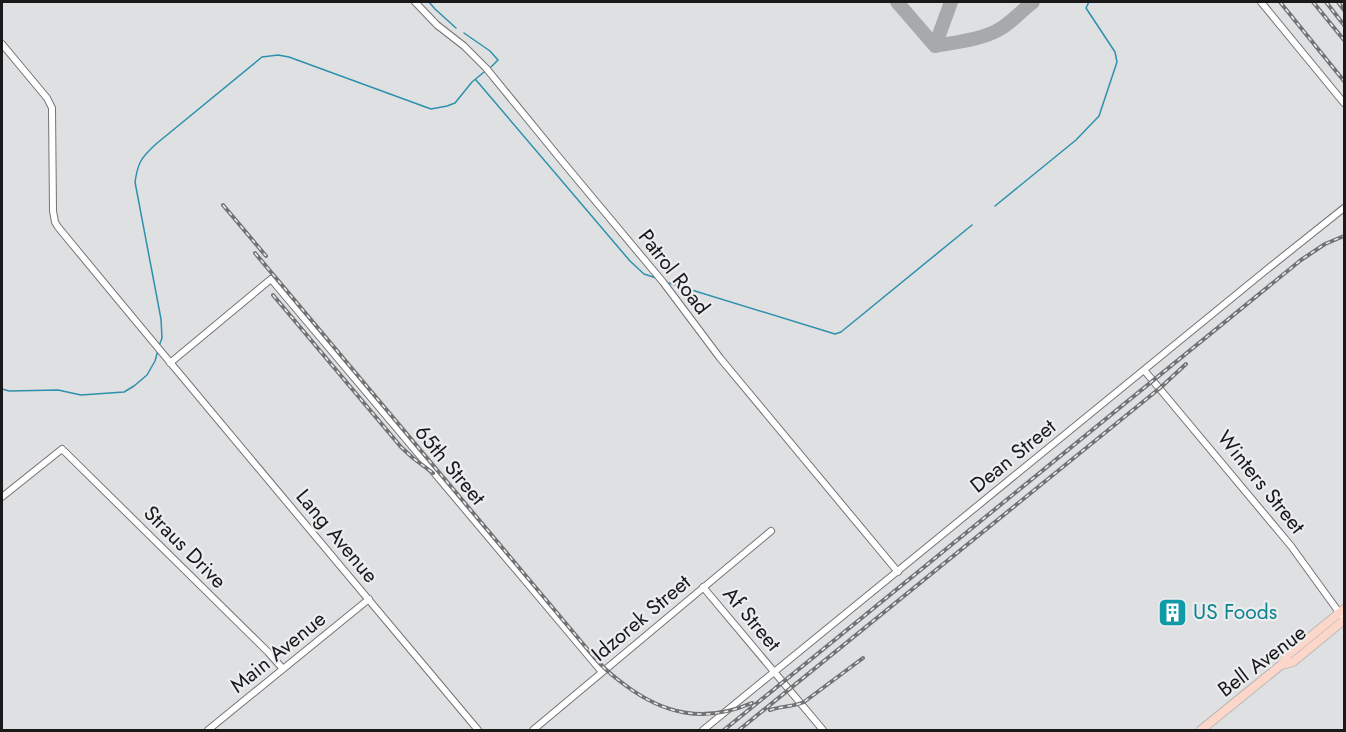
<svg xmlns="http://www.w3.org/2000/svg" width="1346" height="732" viewBox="0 0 1346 732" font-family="Jost,sans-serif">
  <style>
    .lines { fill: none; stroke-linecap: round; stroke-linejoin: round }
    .stream { stroke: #2d91ad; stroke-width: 1.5 }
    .taxiway { stroke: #a8a9aa; stroke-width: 14 }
    .minor-casing { stroke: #737476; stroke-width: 8 }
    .major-casing { stroke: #bababa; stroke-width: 10 }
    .minor { stroke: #fff; stroke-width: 6 }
    .major { stroke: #fdd6ca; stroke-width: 8 }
    .rail-casing { stroke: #717273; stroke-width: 4 }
    .rail { stroke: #ecedef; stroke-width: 1.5; stroke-dasharray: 4.5; stroke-linecap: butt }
    .labels { text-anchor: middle; stroke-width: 4.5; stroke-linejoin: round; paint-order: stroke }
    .street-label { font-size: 21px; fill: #19191a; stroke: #ecedef }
    .culture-label { font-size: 21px; fill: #0d838f; stroke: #ecedef; text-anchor: start }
  </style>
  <rect width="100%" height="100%" fill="#dfe0e2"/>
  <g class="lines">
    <path class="stream" d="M429,2L435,9L456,28
      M464,33L490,51L498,60L491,67
      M476,80L630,261L644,274L656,278
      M995,206L1076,140L1099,116L1117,62L1115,52L1086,8L1089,2
      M669,283L835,334L841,332L972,225
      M159,346L162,338L161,319L135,182C138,162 141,158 156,144L262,57L278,55L289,57L431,109L447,106L455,103L472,82L484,72
      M2,389L9,391L58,390L81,395L124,392L134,386L147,375L155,361L158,350"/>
    <path class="taxiway" d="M897,2L935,46
      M935,46C956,42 981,40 1000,29C1012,22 1022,10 1033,2
      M935,46L951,2"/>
    <defs>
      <path id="minor" d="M415,2L437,25L464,46L486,68L562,161L663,282L720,358L898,572
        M1261,2L1344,103
        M2,44L47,98L52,108L53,211L55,222L58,227C197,396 338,563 478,730
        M170,363L271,279L602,672
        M1144,370L1291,546L1341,615
        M2,497L62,449L268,652L283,669
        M703,587L823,730
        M208,730L369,599
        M533,730L771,531
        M703,730L1265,271L1344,208"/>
      <path id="major" d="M1281,665L1288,655L1344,609
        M1201,730L1281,665L1293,662L1344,620"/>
    </defs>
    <use href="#minor" class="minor-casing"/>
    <use href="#major" class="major-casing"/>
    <use href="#minor" class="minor"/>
    <use href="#major" class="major"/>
    <defs>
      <path id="rail" d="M1280,2L1344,81
        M1313,2L1344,40
        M1326,2L1344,25
        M1338,2L1344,10
        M223,205L266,256
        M255,253L594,657C603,668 614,677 625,685C665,715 705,723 752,703
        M273,295L401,447L413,458L433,473
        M770,710C781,706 793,707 804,702L863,658
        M724,730L1301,260L1325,244L1344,236
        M739,730L1160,388L1186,364"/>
    </defs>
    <use href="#rail" class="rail-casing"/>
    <use href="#rail" class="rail"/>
  </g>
  <defs>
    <symbol id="building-square" viewBox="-11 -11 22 22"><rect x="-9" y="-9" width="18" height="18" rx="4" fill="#0f9aa8" stroke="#ecedef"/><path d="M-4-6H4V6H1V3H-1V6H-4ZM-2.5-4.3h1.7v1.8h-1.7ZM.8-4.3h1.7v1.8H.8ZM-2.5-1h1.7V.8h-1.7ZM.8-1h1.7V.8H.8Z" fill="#fff"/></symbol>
  </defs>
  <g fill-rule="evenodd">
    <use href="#building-square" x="1156" y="596" width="33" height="33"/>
  </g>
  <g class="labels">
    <g class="street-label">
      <text transform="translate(674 272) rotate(52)" y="7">Patrol Road</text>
      <text transform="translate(1013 456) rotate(-39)" y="7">Dean Street</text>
      <text transform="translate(450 465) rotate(50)" y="7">65th Street</text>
      <text transform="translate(1261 482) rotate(51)" y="7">Winters Street</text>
      <text transform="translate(337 536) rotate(50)" y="7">Lang Avenue</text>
      <text transform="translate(185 547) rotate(45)" y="7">Straus Drive</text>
      <text transform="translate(641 618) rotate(-40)" y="7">Idzorek Street</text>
      <text transform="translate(752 619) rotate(50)" y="7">Af Street</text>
      <text transform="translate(278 652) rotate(-39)" y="7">Main Avenue</text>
      <text transform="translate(1262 661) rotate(-37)" y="7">Bell Avenue</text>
    </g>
    <g class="culture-label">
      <text x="1193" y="619">US Foods</text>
    </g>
  </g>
  <rect width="1346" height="732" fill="none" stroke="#19191a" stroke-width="6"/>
</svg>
